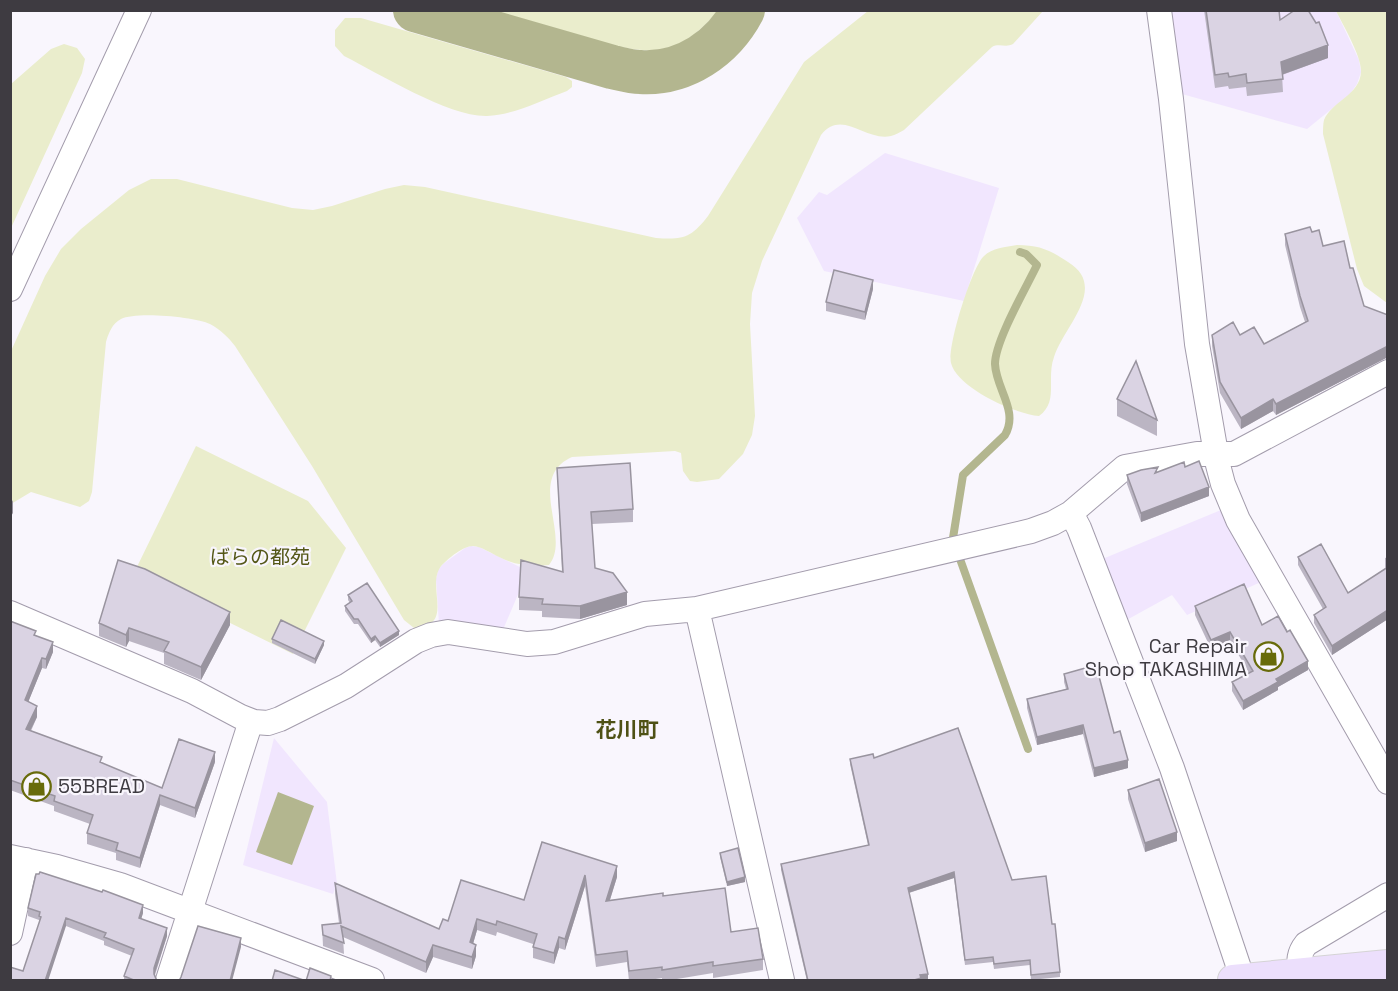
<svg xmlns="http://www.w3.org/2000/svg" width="1398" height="991" viewBox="0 0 1398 991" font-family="'Space Grotesk','Noto Sans JP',sans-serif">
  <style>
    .built { fill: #f1e6fe }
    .green { fill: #eaedcc }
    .water { fill: #b3b68f }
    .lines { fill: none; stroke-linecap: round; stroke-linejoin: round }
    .stream { stroke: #b3b68f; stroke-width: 8 }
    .river { stroke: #b3b68f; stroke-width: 44 }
    .minor-casing { stroke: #a39cac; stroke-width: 26 }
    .major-casing { stroke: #d5d4d5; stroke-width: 32 }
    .minor { stroke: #fff; stroke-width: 24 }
    .major { stroke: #ecdffc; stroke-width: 30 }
    .wall { fill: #bbb5c3 }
    .shaded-wall { fill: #99949f }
    .building { fill: #dad3e3; stroke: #99949f; stroke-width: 1.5 }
    .labels { text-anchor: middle; stroke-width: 4.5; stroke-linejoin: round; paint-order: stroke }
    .park-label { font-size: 20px; fill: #545717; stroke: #f9f6fd }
    .poi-label { font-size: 20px; fill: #3e3b41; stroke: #f9f6fd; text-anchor: end }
    .neighbourhood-label { font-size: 21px; font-weight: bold; fill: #4e5115; stroke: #f9f6fd }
  </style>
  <rect width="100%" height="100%" fill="#f9f6fd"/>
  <path class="built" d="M1170,11H1336L1359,60L1361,72L1357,84L1350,94L1307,129L1182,94Z
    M885,153L999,188L964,301L824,271L797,218L819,192L827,195Z
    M1221,510L1261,582L1187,615L1172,595L1123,622L1100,560Z
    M471,546L479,547L528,571L502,632L439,624L436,579L438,570L443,564L465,548Z
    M274,738L327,802L337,884L333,894L243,865Z"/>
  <path class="green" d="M494,11H718C703,28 686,45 662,49C632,54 603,42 575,34C548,26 521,18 494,11Z
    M868,11H1043L1013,44C1006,48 999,43 992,47L904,130C900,132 895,135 891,136C866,142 842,108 821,135L762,261L752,293L750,324L755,416L752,435L743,454L719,479L697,482L690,481L683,471L681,453L675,451L572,457C525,478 572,537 549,565C532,567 514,565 499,557C491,553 482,547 473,546C463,546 449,558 442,565C424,585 457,626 414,628L404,620L312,466L235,346C228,337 221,330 210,324C196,317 136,311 121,319C112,324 109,332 106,342L92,492L89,501L80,507L31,492L11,504V351L45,276L61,249L81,229L129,190L151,179H177L292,208L313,210L332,206L385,189L404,185L425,187L656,238C683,240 691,238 708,216L804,62Z
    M1336,11H1387V303L1364,286L1357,269L1323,134C1323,130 1323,124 1324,120C1332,101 1360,95 1361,72C1362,57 1343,25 1336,11Z
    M345,18H361L566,77L572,81V87L567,91C542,100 514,115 487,116C449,117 380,74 344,56L335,46V30Z
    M64,44L77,48L85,59L82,73L11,228V84L51,49Z
    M1017,245C1039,245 1050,250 1068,262C1109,287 1064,326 1054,357C1046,379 1059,402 1039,416C1015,414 957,388 951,363C947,347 971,270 983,257C991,248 1005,247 1017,245Z
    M196,446L308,501L346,548L293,654L133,575Z"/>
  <path class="water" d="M278,792L314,806L292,865L256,852Z"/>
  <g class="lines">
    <path class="stream" d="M953,538L963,475L1005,435C1019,411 996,389 995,364C995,341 1026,288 1037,265L1026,254L1020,252
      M960,559L1028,749"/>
    <path class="river" d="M415,10L612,67C621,69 631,72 640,72C684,75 723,48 743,10"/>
    <defs>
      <path id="minor" d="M1159,10L1171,99L1197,344L1218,465L1223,484L1238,520L1388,782
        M10,289L139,10
        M1071,513L1079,528L1172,768L1243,980
        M697,609L782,980
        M10,613L192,691L241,717L254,722L268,723L280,719L346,686L416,641L431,635L448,632L527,644L554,642L645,614L697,609L1031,531L1053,523L1071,513L1125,467L1197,454H1234L1388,372
        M10,857L57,867L120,885L372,980
        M10,933L26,860
        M1300,973C1299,961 1298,954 1306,944L1388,895
        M168,980L251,721"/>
      <path id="major" d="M1233,980L1388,965"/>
    </defs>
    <use href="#minor" class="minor-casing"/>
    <use href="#major" class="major-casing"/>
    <use href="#minor" class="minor"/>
    <use href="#major" class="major"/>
  </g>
  <path class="wall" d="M1204,10H1279L1280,20L1328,58L1282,75L1283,92L1247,96L1246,87L1229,89L1228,86L1215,88Z
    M1312,232L1323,246L1350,268L1364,306L1388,315V357L1276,415L1273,411L1241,429L1220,393L1212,346V335H1240L1264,344L1305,322L1300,307L1285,245V234Z
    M873,289L865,320L826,311V302Z
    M1117,399L1157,420V436L1117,416Z
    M1185,467L1209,496L1141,522L1127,484V475L1158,472Z
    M557,468L633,509V522L592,524L595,568L627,605L580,619L542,617V611L519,610V597L562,572Z
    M1298,557L1348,593L1386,569L1385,567V558L1388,557V619L1332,655L1314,623V615L1323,609L1298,565Z
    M348,595L399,635L380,647L375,640L371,643L358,624H354L345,611V606L350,603L348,600Z
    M1195,606L1262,625L1308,670L1278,687V690L1243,710L1232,691V682L1249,673L1230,640L1211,649L1195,615Z
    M10,621L36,635L53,652L46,669L42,668L28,702L37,717L31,731L102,763L162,788L215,762L195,818L160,805L140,868L116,860V853L87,844V833L90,824L54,811V806L10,790Z
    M99,623L230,625L201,680L164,664V653L129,641L126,647L99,636Z
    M272,639L324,645L315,664L272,643Z
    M1064,674L1114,733L1128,768L1094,777L1083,734L1037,745L1027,708V699L1066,689L1064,682Z
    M874,758L1012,880L1052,924L1060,972V977L1031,980L1030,965L994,969L993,962L965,965L954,878L909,893L928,979L921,981H807L781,870V864L868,845L850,764V759Z
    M1128,790L1177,841L1145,852L1128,799Z
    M542,842L617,877L610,900L663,896L731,932L763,959V970L713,978V973L665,981H662V978L643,981H629L627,962L596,967L585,886L565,950L559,948L554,964L533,958V944L497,932L496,936L477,930L473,944L476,956L472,969L433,957L426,973L343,937L344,954L323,946L322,925L339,923L335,894V883L439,929L448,921L524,900Z
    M720,853L745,882L727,886L720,857Z
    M28,908L143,913L141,919L167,936L155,975L157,981H124V976L132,956L104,945V941L66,926L23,971L39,924V920L28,916Z"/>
  <path class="shaded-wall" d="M1328,45V58L1281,75V62Z
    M873,280V289L865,320V312Z
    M1388,346V357L1276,415V404Z
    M1273,399V411L1241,429V418Z
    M1209,487V496L1141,522V513Z
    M13,500V513L10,518V505Z
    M627,592V605L580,619V606Z
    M1388,610V619L1332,655V646Z
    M230,612V625L201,680V667Z
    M129,628V641L126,647V635Z
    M399,631V635L380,647V643Z
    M1230,632V640L1211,649V640Z
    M375,636V640L371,643V639Z
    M324,641V645L315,664V659Z
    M53,642V652L46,669V659Z
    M42,658V668L25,710V700Z
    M1308,661V670L1278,687V690L1243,710V701L1276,679Z
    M37,706V717L26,739V729Z
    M1083,725V734L1037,745V737Z
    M215,752V762L195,818V808Z
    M1128,760V768L1094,777V768Z
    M160,795V805L140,868V858Z
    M1177,832V841L1145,852V843Z
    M617,866V877L606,912V901Z
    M954,872V878L908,893V888Z
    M585,875V886L565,950V939Z
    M745,877V882L727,886V882Z
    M143,905V913L139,926V918Z
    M66,918V926L48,981H45Z
    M477,919V930L470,954V942Z
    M167,928V936L154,976V968Z
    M559,937V948L554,964V953Z
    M241,938V947L232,981H230Z
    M433,945V957L426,973V962Z
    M476,945V956L472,969V957Z
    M928,974V979L921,981H911L920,975Z"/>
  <path class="building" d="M1206,10H1279L1280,20L1295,10H1308L1316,23L1319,22L1328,45L1281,62L1283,79L1247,83L1246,74L1229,77L1228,73L1215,75Z
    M1310,227L1312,232L1319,230L1323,246L1344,241L1350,268H1353L1364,306L1388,315V346L1276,404L1273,399L1241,418L1220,382L1212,335L1233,322L1240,335L1254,327L1264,344L1308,321L1300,296L1285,234Z
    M834,270L873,280L865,312L826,302Z
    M1136,361L1157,420L1117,399Z
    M1199,461L1209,487L1141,513L1127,475L1141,470L1158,467L1155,473L1184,462L1185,467Z
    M630,463L633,509L591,512L595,568L613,573L627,592L580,606L542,604L543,599L519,597L521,560L563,572L557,468Z
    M1321,544L1348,593L1388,567V610L1332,646L1314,615L1326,607L1298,557Z
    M118,560L145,569L230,612L201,667L164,651L169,642L129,628L126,635L99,623Z
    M367,583L399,631L380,643L375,636L371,639L358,619H354L345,606L352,601L348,595Z
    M1244,584L1262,625L1278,616L1287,632L1290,630L1308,661L1276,679L1278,682L1243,701L1232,682L1253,671L1230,632L1211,640L1195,606Z
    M281,620L324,641L315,659L272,639Z
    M10,621L36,631L34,635L53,642L46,659L42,658L25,700L37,706L26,729L102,757L100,762L162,788L179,739L215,752L195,808L160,795L140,858L116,850L118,843L87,833L93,815L54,801L55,796L10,780Z
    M1096,665L1114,733L1120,731L1128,760L1094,768L1083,725L1037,737L1027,699L1068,689L1064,674Z
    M958,728L1012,880L1046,876L1052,924H1055L1060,972L1031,975L1030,960L994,964L993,957L965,960L954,872L908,888L928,974L920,975L921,978L911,981H808L781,864L869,845L850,759L873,754L874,758Z
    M1159,779L1177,832L1145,843L1128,790Z
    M542,842L617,866L606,901L663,893V896L725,888L731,932L758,928L763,959L713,966V962L662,970V967L629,971L627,951L596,955L585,875L565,939L559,937L554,953L533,947L537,934L497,921L496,925L477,919L470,942L476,945L472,957L433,945L426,962L341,926L344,943L323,935L322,925L341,923L335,883L439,929L443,919L448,921L461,880L524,900Z
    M738,848L745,877L727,882L720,853Z
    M40,872L102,892L103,890L143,905L139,918L167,928L154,968V974L157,981H136L124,976L134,949L104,937L106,933L66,918L45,981H10V967L23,971L41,917L39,916L40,912L28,908L36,874H39Z
    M198,926L241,938L230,981H179L181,977Z
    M310,968L331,976L330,981H306Z
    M275,970L306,981H272Z"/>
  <defs>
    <symbol id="shop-ring" viewBox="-11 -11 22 22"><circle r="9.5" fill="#f9f6fd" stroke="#686b0b" stroke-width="1.5"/><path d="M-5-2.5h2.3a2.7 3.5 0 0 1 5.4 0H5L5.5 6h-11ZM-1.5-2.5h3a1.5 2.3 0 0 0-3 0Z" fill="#686b0b"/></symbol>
  </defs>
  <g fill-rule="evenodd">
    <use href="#shop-ring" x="1252" y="640" width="33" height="33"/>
    <use href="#shop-ring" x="20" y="770" width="33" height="33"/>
  </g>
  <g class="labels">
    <g class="park-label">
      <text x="260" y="564">ばらの都苑</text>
    </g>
    <g class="poi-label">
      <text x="1247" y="653">Car Repair<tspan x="1247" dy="23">Shop TAKASHIMA</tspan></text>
      <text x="58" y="793" text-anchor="start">55BREAD</text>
    </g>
    <g class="neighbourhood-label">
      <text x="627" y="737">花川町</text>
    </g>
  </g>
  <rect width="1398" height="991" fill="none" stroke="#3e3b41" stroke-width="24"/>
</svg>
